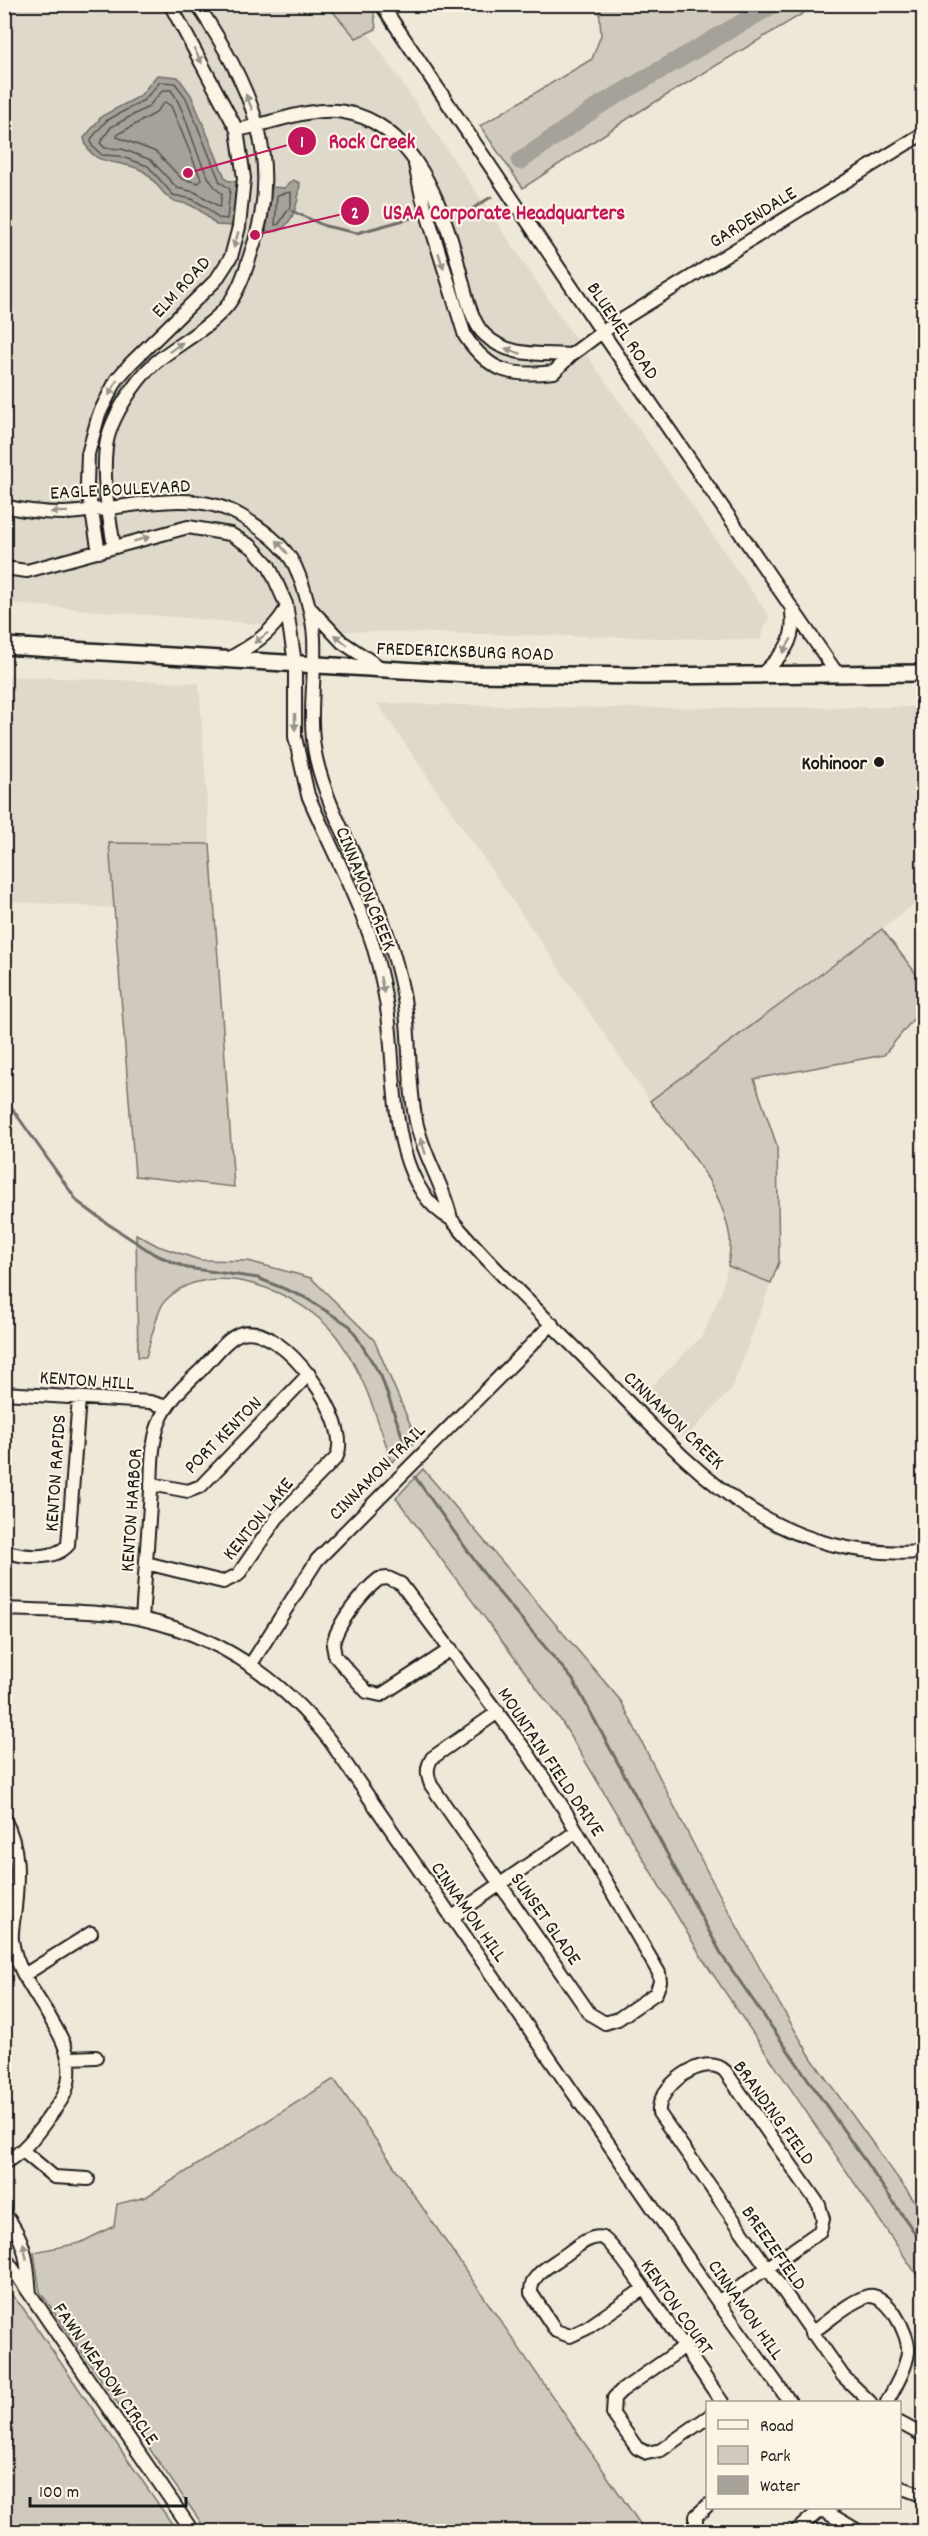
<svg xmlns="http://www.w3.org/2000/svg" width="928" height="2536" viewBox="0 0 928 2536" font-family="Dekko,sans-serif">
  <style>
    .built { fill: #ded9cb }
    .green { fill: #cfcabd; stroke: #76736c; stroke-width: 1.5 }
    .water { fill: #a7a299; stroke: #6f6c67; stroke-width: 1.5 }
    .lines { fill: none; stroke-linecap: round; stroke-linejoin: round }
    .shore { stroke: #54524e; stroke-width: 1.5 }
    .stream { stroke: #6f6c67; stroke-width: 3 }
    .river { stroke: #a7a299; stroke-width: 18 }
    .minor-casing { stroke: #1c1c1c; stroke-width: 16 }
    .major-casing { stroke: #1c1c1c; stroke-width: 20 }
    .minor { stroke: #fcf5e5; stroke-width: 12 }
    .major { stroke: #fcf5e5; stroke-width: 15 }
    .oneway { fill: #97938b }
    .poi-dot { fill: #1c1c1c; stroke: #fcf5e5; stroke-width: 2 }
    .labels { text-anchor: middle; stroke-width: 4.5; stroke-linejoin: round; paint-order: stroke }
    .street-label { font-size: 20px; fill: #1c1c1c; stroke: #fcf5e5 }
    .poi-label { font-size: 20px; font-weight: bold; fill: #1c1c1c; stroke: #fcf5e5; text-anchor: end }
    .leader { fill: none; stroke: #c2185b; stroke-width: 2 }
    .callout-dot { fill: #c2185b; stroke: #fcf5e5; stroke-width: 2 }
    .mark-label { font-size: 18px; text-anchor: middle; font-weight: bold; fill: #fff }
    .callout-label { font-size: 21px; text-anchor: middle; font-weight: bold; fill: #c2185b; stroke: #fcf5e5; stroke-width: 4.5; stroke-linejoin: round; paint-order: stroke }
  </style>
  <rect width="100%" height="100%" fill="#eee8d9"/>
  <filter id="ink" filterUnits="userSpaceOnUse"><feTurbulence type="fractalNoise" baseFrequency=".0167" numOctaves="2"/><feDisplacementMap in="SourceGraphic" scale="12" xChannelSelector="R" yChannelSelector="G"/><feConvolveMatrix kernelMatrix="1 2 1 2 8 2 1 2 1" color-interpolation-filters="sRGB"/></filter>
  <g filter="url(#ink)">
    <path class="built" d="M4,5H349L566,325L769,616L760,640L341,631L5,603Z
      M5,676L199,683L210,844L109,843L114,908L5,901Z
      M377,703L601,708L923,707V898L650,1101Z
      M728,1266L771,1283L732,1389L685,1438L642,1396L703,1335L721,1292Z"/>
    <path class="green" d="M327,5H373L376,29L356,38Z
      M599,5H817L632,116L523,188L480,126L592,59L601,35Z
      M109,843L210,844L234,1187L135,1176Z
      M882,929L924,984L923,1007L884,1055L754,1079L777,1146L779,1262L771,1283L728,1266C729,1257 731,1247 730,1238C722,1185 682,1141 650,1101Z
      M136,1234L158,1246L200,1260L248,1261L311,1278L374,1340L417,1440L392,1462C377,1419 365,1375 337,1337C304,1293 209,1253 165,1301C157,1309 150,1344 146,1357H138Z
      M423,1469L621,1701L709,1875L780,2005L812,2059L923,2213V2284L704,1961L562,1722L396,1498Z
      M334,2079L645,2531H207L40,2292L34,2252L80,2243L114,2226L117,2204L146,2197Z
      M10,2293L23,2308L177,2531H5L4,2295Z"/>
    <path class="water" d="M157,75L178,77L191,95L226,180L237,182L234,226L216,225C208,217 201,210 190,205C183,202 175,203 169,198C160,191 153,177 143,171C121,158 90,169 84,138L102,116L140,96Z
      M293,180L300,183C299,202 291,237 266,231L272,187L284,188Z"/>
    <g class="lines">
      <path class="shore" d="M160,82L175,83L186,98L220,182L230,189L227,219L218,218L206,207L192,199L173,195L148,166L119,156L102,155L92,146L91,139L106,121L144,100Z
        M163,90H171C191,117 197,175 222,194L220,207L195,192L177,188L151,160L122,149L105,148L100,143L111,127L148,107Z
        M165,102L171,106L201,179L199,183L182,179L156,152L117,137L118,134L154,114Z
        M291,192V205L279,224L275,225L277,195Z"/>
      <path class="stream" d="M292,211L325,226L357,233L415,217
        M464,214L491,197
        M4,1097L78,1202L108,1224L154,1254L187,1268L258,1278L304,1297L350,1326L381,1376L407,1450
        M415,1477L490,1582L573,1680L723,1957L924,2246"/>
      <path class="river" d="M520,161L600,105L774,4"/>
      <defs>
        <path id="minor" d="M381,4L602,332L838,675
          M237,130C271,124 309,106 344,112C414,123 444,208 459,268C464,286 470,322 485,335C509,358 540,353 571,355
          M415,164L422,197L465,336C490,373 512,377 554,372L571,355L602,332L924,133
          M4,506C25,511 43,513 64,513C120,511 189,485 241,516C262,529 283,543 295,566C304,586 313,616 314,638C316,678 307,719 316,758C329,816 365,868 384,925C395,956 404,988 407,1022C410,1055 409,1089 416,1121C423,1156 444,1185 451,1219
          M114,547C109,515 102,481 106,447C109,420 135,380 156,362C179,343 208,329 227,306C238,292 245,273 250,256C286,159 250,86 197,4
          M99,552L87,484L88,454L99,414L117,379L131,363L216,280L231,257L239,227L244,178L237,130L170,4
          M4,568L27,571L188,527L230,534L252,547L269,566L286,604L295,663V737L308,795C329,844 355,892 372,942C380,968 386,996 389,1023C396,1083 390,1186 451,1219C494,1270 544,1316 590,1363C691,1465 765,1562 924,1552
          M309,607L342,642L381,668
          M228,659C253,645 271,634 286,609
          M761,675C781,656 796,643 792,613
          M4,1393L150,1402L167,1407
          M151,1484L188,1491L201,1486L309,1374
          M4,1551C23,1557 54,1561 68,1545L79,1398
          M4,1609C46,1611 103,1610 142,1619C219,1636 282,1679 330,1741L718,2302L790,2402
          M142,1619C145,1576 148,1533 151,1491C152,1468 151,1445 159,1423C167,1401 185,1385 201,1370C212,1359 227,1337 242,1333C282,1322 355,1423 336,1458L277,1518L238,1575L223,1582L146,1563
          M451,1649L381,1695L367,1692L335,1656L333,1645C336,1625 363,1591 379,1579L388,1578L401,1584L527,1752L564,1809L659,1973L660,1982L656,1993L618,2019L605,2023L590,2014L431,1785C427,1774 426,1768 432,1758L498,1712
          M251,1664L317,1560L552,1324
          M4,1819C20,1847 18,1877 15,1908C14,1918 11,1930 12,1940C19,1996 89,2039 64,2095C60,2103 54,2110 49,2117C36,2135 24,2152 4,2163
          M451,1918L577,1831
          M24,1975L91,1933
          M69,2058L96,2057
          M23,2151L54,2177L88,2179
          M4,2213C26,2241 27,2259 30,2294
          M4,2256L193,2532
          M643,2289L587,2328L570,2336L556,2331L531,2293C530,2275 548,2267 562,2257C572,2251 590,2233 603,2238C617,2244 706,2380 722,2402
          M718,2302L820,2231L823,2219L819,2205L725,2071C704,2051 656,2087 659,2113L843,2376L870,2402
          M811,2333C828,2322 846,2304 865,2297C886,2288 910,2335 908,2352C906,2369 895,2387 887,2402
          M684,2347L621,2391L614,2398L613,2414L637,2448L647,2453L661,2450L708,2417
          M900,2423L924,2436
          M900,2487L924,2496
          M819,2508L860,2532
          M696,2532V2516L708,2505
          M795,2532L821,2509"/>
        <path id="major" d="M4,646L468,674L645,676L924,673"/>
      </defs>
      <use href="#minor" class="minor-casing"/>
      <use href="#major" class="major-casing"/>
      <use href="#minor" class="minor"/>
      <use href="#major" class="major"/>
    </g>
    <defs><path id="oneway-solid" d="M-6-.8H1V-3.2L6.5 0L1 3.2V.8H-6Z" transform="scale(1.5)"/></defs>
    <g class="oneway">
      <use href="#oneway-solid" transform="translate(198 56) rotate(62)"/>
      <use href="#oneway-solid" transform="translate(249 102) rotate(-113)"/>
      <use href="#oneway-solid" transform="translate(236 240) rotate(106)"/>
      <use href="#oneway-solid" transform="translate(441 261) rotate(73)"/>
      <use href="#oneway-solid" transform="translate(176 347) rotate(-35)"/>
      <use href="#oneway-solid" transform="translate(513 351) rotate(-162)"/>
      <use href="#oneway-solid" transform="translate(113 388) rotate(118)"/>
      <use href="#oneway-solid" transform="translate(59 512) rotate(179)"/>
      <use href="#oneway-solid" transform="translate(142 539) rotate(-16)"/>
      <use href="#oneway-solid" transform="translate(282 547) rotate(-130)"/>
      <use href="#oneway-solid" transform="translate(261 638) rotate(143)"/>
      <use href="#oneway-solid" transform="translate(341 640) rotate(-141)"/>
      <use href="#oneway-solid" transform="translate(787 646) rotate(121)"/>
      <use href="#oneway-solid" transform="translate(295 722) rotate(90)"/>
      <use href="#oneway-solid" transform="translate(382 985) rotate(78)"/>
      <use href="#oneway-solid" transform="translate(423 1146) rotate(-108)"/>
      <use href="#oneway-solid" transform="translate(25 2251) rotate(-101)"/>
    </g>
  </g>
  <circle class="poi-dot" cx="879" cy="762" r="6"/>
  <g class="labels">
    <g class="street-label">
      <text transform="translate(752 216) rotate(-32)" y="7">GARDENDALE</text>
      <text transform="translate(180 286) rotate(-47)" y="7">ELM ROAD</text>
      <text transform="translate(624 330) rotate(56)" y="7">BLUEMEL ROAD</text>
      <text transform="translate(120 488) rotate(-3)" y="7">EAGLE BOULEVARD</text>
      <text transform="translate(465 650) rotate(2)" y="7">FREDERICKSBURG ROAD</text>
      <text transform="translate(367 888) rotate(68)" y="7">CINNAMON CREEK</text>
      <text transform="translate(87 1379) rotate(4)" y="7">KENTON HILL</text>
      <text transform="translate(675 1419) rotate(44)" y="7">CINNAMON CREEK</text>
      <text transform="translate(222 1434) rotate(-45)" y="7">PORT KENTON</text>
      <text transform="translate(376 1471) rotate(-45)" y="7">CINNAMON TRAIL</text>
      <text transform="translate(54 1473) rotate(-86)" y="7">KENTON RAPIDS</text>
      <text transform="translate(130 1510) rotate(-86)" y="7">KENTON HARBOR</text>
      <text transform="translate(257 1518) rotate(-51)" y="7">KENTON LAKE</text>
      <text transform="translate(552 1761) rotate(56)" y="7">MOUNTAIN FIELD DRIVE</text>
      <text transform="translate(470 1911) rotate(55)" y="7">CINNAMON HILL</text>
      <text transform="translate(547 1918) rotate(55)" y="7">SUNSET GLADE</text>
      <text transform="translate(775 2112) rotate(54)" y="7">BRANDING FIELD</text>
      <text transform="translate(775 2247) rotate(55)" y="7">BREEZEFIELD</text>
      <text transform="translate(678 2306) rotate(55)" y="7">KENTON COURT</text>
      <text transform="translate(747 2309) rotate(55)" y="7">CINNAMON HILL</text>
      <text transform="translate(107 2373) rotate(55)" y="7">FAWN MEADOW CIRCLE</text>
    </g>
    <g class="poi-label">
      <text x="867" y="769">Kohinoor</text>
    </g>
  </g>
  <path class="leader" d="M188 173L302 141M255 235L355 211"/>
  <g class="callout-dot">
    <circle cx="188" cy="173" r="6"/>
    <circle cx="255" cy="235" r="6"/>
    <circle cx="302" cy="141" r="15"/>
    <circle cx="355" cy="211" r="15"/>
  </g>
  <g class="mark-label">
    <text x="302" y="147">1</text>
    <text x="355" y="218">2</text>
  </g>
  <g class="callout-label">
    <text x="372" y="148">Rock Creek</text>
    <text x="504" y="219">USAA Corporate Headquarters</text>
  </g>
  <rect width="928" height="2536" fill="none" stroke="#fcf5e5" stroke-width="24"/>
  <rect x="12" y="12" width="904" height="2512" fill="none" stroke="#1c1c1c" stroke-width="2" filter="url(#ink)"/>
  <rect x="706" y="2401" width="195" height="108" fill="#fcf5e5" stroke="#a29e95" stroke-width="1.5"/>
  <rect x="718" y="2420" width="30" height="9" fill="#fcf5e5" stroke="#a29e95" stroke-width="1.5"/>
  <text x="760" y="2431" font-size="18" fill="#1c1c1c">Road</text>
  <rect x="718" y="2446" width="30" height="18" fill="#cfcabd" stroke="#a29e95" stroke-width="1.5"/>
  <text x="760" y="2461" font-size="18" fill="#1c1c1c">Park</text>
  <rect x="718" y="2476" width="30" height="18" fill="#a7a299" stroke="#a29e95" stroke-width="1.5"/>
  <text x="760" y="2491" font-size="18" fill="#1c1c1c">Water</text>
  <path d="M30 2497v9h156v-9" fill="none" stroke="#1c1c1c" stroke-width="3"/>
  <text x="39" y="2497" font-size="18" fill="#1c1c1c" stroke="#fcf5e5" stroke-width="4.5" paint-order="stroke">100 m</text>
</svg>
